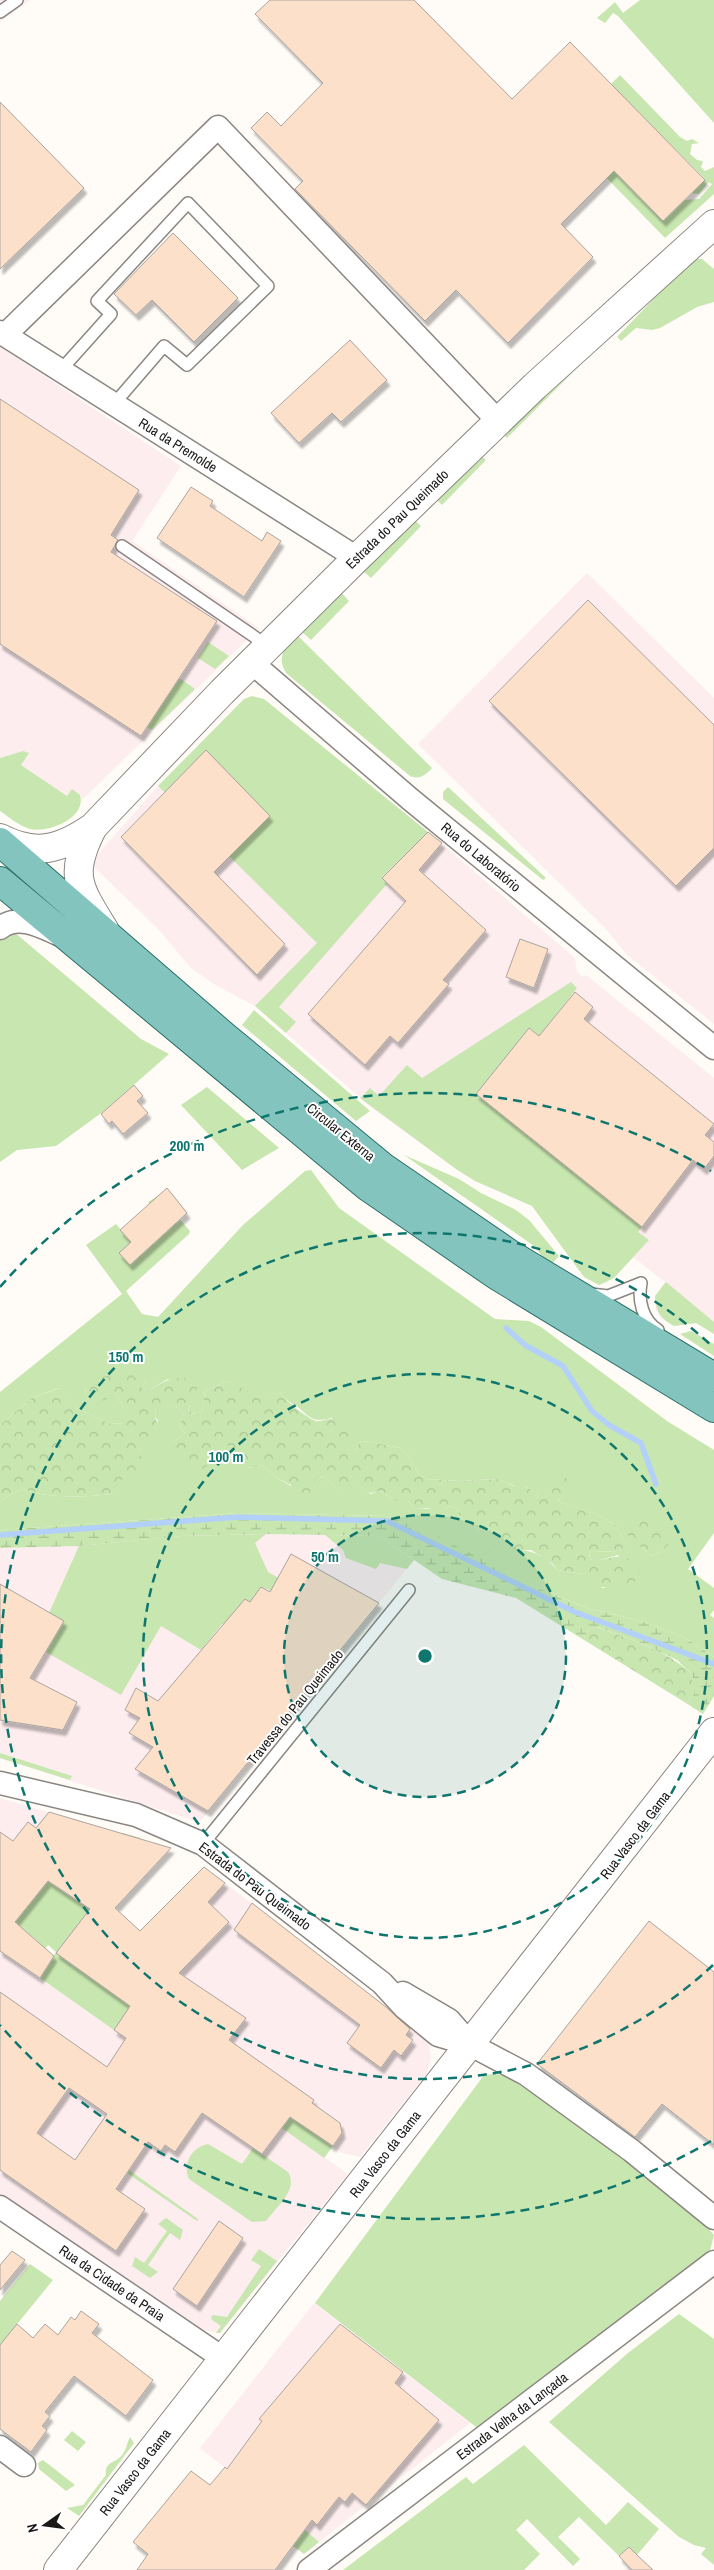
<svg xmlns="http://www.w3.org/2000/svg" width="714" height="2570" viewBox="0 0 714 2570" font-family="'Archivo Narrow',sans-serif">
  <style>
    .commercial { fill: #fdedef }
    .green { fill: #c8e6af }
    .forest { fill: url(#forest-crowns) }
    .wetland { fill: url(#wetland-marsh) }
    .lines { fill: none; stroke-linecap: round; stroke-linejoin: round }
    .stream { stroke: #b3d1f8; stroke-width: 5.5 }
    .building { fill: #fce0ca; stroke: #aaa4a0; fill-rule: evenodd; filter: url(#shadow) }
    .lane-casing { stroke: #8b8682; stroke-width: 14 }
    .street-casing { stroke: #8b8682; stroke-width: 25 }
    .secondary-casing { stroke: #8b8682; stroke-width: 30 }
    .primary-casing { stroke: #296f67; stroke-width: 30 }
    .lane { stroke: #fff; stroke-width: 11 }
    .street { stroke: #fff; stroke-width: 22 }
    .secondary { stroke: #fff; stroke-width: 28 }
    .primary { stroke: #83c5be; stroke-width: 28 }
    .ring { fill: none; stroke: #0f766e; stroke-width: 2.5; stroke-dasharray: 9 6 }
    .labels { text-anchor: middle; stroke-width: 4; stroke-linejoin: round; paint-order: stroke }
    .street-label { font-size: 14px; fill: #1b1917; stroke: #fff }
    .centre { fill: #0f766e; stroke: #fff; stroke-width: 2.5 }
    .ring-label { font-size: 15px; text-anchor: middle; font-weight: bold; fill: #0f766e; stroke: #fff; stroke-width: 4; stroke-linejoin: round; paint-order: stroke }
  </style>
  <defs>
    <pattern id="forest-crowns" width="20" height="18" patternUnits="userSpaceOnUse" patternTransform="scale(1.25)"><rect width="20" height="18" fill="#c8e6af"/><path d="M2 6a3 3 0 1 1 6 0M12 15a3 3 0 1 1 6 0" fill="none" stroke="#abc596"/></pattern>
    <pattern id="wetland-marsh" width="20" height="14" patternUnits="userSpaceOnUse" patternTransform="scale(1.25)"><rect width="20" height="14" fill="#c8e6af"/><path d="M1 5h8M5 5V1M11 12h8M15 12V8" fill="none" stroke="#abc596"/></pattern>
    <filter id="shadow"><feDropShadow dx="3" dy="5.5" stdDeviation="1" flood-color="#0004"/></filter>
  </defs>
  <rect width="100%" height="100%" fill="#fffbf7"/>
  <path class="commercial" d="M0,0H30L0,22Z
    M0,347L181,466L132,541L259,628L82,800L80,795L73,790L67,796L21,765L28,753L23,751L0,758Z
    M587,573L714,698V1024L626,954L606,929L418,744Z
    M158,786L318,942L428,832L575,958L577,972L583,977L586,975L714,1078V1334L696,1323L674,1326L661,1318L656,1310L655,1296L665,1282L633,1257L606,1283L599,1285L584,1277L532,1206L475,1181L456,1169L373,1109L255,1006L214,984L191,968L159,930L90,863Z
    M266,1534L379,1536L414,1560L197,1825L192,1820L0,1758V1548L79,1546L181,1536Z
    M0,1798L75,1820L0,1917Z
    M225,1883L420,2033L429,2044L431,2057L427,2073L360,2157L342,2153L116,1996Z
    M0,1951L126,2038L135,2024L348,2174L220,2333L203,2330L0,2196Z
    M314,2303L470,2423L319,2542L200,2448Z"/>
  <path class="green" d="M640,0H714V123L618,16L613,13L605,23L597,18L615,2L623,13Z
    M620,75L680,137L687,141L692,139L699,143L692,144L690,154L697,160L703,161L701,167L705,171L714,167V194L665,238L523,92L684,200L699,199L712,184L708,182L699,194L691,193L705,179L611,84Z
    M692,259H702L714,269V302L697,307L660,328L652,330L636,328L621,341L617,337Z
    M609,336L507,438L498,429Z
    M476,451L486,460L442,505L432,495Z
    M411,517L421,526L371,578L361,569Z
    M339,590L349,601L311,640L301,631Z
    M297,635L432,768C426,775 419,780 410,776L286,673C276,656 285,648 297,635Z
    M208,642L229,656L215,669L198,658Z
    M179,678L194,688V690L152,730L147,727Z
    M252,696L264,699L428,832L382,877L387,884L279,1007L296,1022L286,1033L255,1006L317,943L158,786L244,699Z
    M23,751L29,753L21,765L67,796L72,789L80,795C87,818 48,833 30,829C19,826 9,817 0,811V758Z
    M448,787L546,878L543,880L443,799V792Z
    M14,932L141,1039L169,1054L104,1111L56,1146L17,1150L0,1162V939Z
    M571,982L577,988L539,1036L529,1028L476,1094L642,1227L638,1232L649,1240L614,1278L599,1285L584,1277L532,1206L475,1181L456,1169L360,1098L370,1088L379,1096L407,1065L422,1078Z
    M254,1010L370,1111L356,1121L242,1025Z
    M207,1087L279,1148L242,1170L181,1105Z
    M404,1155L459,1179L481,1193L516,1210L529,1220L559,1256L550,1266L534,1246Z
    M311,1170L339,1208L495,1319L529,1321L541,1327L667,1421L714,1450V1533L688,1569L714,1588V1610L710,1615L714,1618V1657L684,1637L638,1620L587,1608L541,1589L388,1516L239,1513L0,1530V1502L11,1494L24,1489C44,1499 89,1497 111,1494L119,1482L141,1459C138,1447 143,1441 153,1435L158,1421L155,1416L156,1407L176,1406L183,1412L180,1428L185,1433L173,1442L221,1452L226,1446L233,1447L247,1468L262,1465L275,1477L291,1486L323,1476L337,1489L355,1486L371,1494L380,1491L396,1501H408L415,1509C432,1507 434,1513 451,1506L460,1511L458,1516C468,1524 476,1530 489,1532L505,1550C525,1548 544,1553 557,1570L583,1574L602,1588L636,1581L618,1555L597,1561L589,1559L590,1552L620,1551L625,1547H641L652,1556L662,1551L632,1542L625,1543C621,1538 621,1534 618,1529C612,1518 573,1506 561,1503L559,1501L563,1494L551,1490L547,1498H539L534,1491L524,1486H515L497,1479L459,1481L425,1479L418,1473L409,1456L400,1448L366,1441L359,1443L355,1452H349L332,1418C313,1422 313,1420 299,1408C291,1402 287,1402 280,1393L254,1395L227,1381L205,1391L202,1412L194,1414L188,1411L190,1405L168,1379L147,1391L142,1388L146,1381L138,1378L86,1387L85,1395L89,1401L115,1392L124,1409V1423L111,1424L78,1409L59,1388L32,1398L0,1425V1392L122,1294L86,1245L116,1224L131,1242L130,1265L171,1228L148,1202L159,1195L190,1231L189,1234L126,1291L142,1314L158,1317L243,1225L305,1171Z
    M666,1282L714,1322V1334L696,1323L674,1326C660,1318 656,1312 655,1296Z
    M691,1331L714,1344V1356L680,1334Z
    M266,1534L255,1543L268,1572L361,1624L261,1587L250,1602L245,1599L233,1613L228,1628L222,1624L201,1650L161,1626L121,1695L46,1652L63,1621L49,1613L79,1546L181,1536Z
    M325,1535L379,1536L414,1560L407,1569L380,1563L376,1569L346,1558L343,1550Z
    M0,1753L72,1776L70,1780L0,1758Z
    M123,1833L141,1838L130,1868L88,1911L57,1953L333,2146L324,2158L124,2016L114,2030L40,1978L56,1952L48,1945L37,1959L30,1955L40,1943L15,1922L48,1881L73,1897Z
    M496,2074L508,2077L583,2127L694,2213L714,2235L710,2251L700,2263L480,2430L315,2303L484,2075Z
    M208,2144L242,2164L253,2148L288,2172C299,2190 276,2207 266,2221L252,2222L189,2179C182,2164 192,2147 208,2144Z
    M129,2170L198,2219L197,2221L127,2173Z
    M166,2218L183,2230L180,2240L170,2233L148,2265L158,2272L150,2278L132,2266L135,2257L144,2263L167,2231L158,2224Z
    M259,2249L277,2261L220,2333H216L221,2326L212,2320L211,2317L213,2315L227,2317L261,2266L251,2260Z
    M30,2264L53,2280L0,2345V2301Z
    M679,2314L714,2339V2565L701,2554L706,2548L694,2545L679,2537L549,2422L628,2353Z
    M72,2431L86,2442L78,2451L64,2440Z
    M130,2437L134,2443L79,2516L67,2508L83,2505L106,2475C104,2460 118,2464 124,2452C127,2448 127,2442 130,2437Z
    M524,2445L606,2525L628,2502L659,2529L637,2555L629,2547L619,2556L579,2517L558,2537L580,2559L573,2566L527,2519L516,2530L540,2554L524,2570H343L466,2477L473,2484Z
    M43,2460L75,2485L66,2491L39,2469L38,2463Z
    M305,2530L319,2542L304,2554L293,2546Z"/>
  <path class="forest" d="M130,1370L146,1381L142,1388L147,1391C165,1381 178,1372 198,1383L194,1405H190L188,1411L194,1414L202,1412L205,1391L227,1381L254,1394L280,1393C286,1401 307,1418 316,1421C321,1422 326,1419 331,1419C348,1418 351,1440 349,1452H355L359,1443L366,1441L400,1448L409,1456L418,1473L425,1479L459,1481L498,1479L514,1486H524L534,1491L539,1498H546L551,1490L547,1482L553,1476L562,1475L567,1479V1492L559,1500L561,1503C574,1506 612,1518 618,1529C621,1534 621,1538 625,1543L632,1541L627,1534L632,1521L653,1519L669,1534V1544L662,1551L652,1556L641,1547H625L620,1551L590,1552L589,1559C613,1564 613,1547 639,1565L640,1573L637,1581L615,1587H592L583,1574L557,1570L553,1564L531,1550H505L494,1544L489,1532C476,1530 468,1524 458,1516L460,1511L451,1506L438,1511L427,1508L415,1509L408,1501H396L380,1491C368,1495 364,1492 355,1486L347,1491L337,1489L323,1476L316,1478L309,1495L301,1497L293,1493L291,1485L275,1477L262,1465L247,1468L239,1466L232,1457L233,1447L226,1446L214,1462L202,1469C186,1466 172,1461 173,1442L185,1433L180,1428L183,1412L176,1406L156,1408L155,1416L159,1429C140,1451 137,1439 144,1472L128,1481L125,1476L111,1494C88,1497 44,1499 24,1489L11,1494L0,1502V1425L32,1398L60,1388L78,1409L111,1424L124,1423V1409L115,1392C106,1400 102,1403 89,1401L85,1395L86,1387L95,1379Z
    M596,1627C630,1639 665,1649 692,1674L694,1694L686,1703L584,1640L588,1630Z"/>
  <path class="wetland" d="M239,1513L388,1516L415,1525L541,1589L587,1608L638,1620L684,1637L714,1657V1696L703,1714L686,1703L694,1694L692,1674L677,1660L641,1643L597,1627L588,1630L584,1640L516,1598L442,1579L379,1536L266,1534L181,1536L79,1546L0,1548V1530Z"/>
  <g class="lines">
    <path class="stream" d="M506,1328L525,1345L563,1366L592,1411L609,1425L641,1443L656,1484
      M0,1535L239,1517L387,1521L575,1612L714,1664"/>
  </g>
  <path class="building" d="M270,0H414L512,99L570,42L705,180L663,221L614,171L561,224L593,257L508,343L456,290L425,321L295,189L303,181L251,128L267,112L281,126L323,83L255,14Z
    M0,102L84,188L0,269Z
    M173,233L238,298L194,342L152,300L136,315L114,294Z
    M350,340L387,380L341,422L332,413L299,443L271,413Z
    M0,399L139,490L111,535L118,540L111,552L217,621L141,736L0,644Z
    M191,487L213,501L210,506L262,541L267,532L281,541L244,597L157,538Z
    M588,600L714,725V848L676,886L489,701Z
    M206,750L270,816L214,872L285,944L257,975L121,837Z
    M428,832L442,843L419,870L486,930L443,980L449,984L398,1043L390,1036L365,1065L308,1014L406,901L382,878Z
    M520,939L548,949L534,988L506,977Z
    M575,992L593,1007L584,1019L714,1124L705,1135L714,1142V1156L704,1169L693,1160L642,1227L476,1094L529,1028L539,1036Z
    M134,1085L143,1096L137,1101L148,1113L123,1134L112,1121L109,1124L101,1114Z
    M167,1188L187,1213L130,1265L119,1253L131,1242L120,1230Z
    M291,1554L379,1603L208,1811L135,1769L153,1747L129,1733L140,1718L125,1710L136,1688L158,1701L245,1599L250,1602L261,1587L270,1592Z
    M0,1584L64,1621L30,1678L77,1702L63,1730L0,1720Z
    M49,1812L171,1848L115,1908L140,1931L204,1867L225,1883L208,1902L229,1922L179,1973L246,2018L229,2040L314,2100L312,2103L340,2123L342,2133L333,2146L290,2117L262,2154L202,2113L175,2152L165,2145L161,2151L148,2142L116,2189L145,2209L116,2251L0,2170V1992L107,2067L126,2038L114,2030L130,2006L56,1953L90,1909L48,1881L15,1922L54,1956L40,1978L0,1951V1832L13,1841L28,1822L36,1828ZM69,2088L107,2114L75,2160L37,2133Z
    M252,1903L386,2007L410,2029L406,2035L413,2040L401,2056L394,2050L381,2068L347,2043L360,2025L234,1930Z
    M649,1921L714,1972V2145L662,2104L635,2137L537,2064Z
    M219,2221L243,2238L197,2306L173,2289Z
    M12,2251L25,2260L0,2290V2265Z
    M81,2311L99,2324L92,2333L153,2380L126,2416L74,2376L45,2412L50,2416L42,2426L47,2430L31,2452L0,2429V2345L17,2324L33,2338L45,2324L58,2335L71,2317L75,2320Z
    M340,2324L403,2372L395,2383L439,2420L366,2505L352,2493L345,2502L339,2497L317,2525L312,2520L275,2570H137L148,2554L133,2542L191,2471L210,2485L225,2467L227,2469L262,2421L259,2419Z
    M629,2547L637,2555L653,2570H632L619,2556Z"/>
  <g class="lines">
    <defs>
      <path id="lane" d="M0,12L17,0
        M60,371L111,314L97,301L188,203L268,286L187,365L164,346L114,404
        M122,546L268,646
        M641,1283C638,1300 642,1320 658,1330
        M591,1294L608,1296L641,1283
        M203,1844L409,1590"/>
      <path id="street" d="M0,332L357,558
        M5,335L218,127L499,422
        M251,662L410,799L714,1048
        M0,928C18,914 40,926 58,934
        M0,1783L136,1815L203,1844L382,1983L405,2008L438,2035L471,2045L526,2074L632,2151L714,2218
        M403,1993L449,2020L471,2045
        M0,2207L224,2359
        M0,2447L24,2465
        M309,2570L714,2262"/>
      <path id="secondary" d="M93,827C68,875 78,887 105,931
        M0,838C36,857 61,849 93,827L222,692L357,558L535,386L714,224
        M58,2570L714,1732"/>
      <path id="primary" d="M0,842L223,1035L383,1167L510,1254L714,1377
        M0,881L368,1187L496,1275L714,1408"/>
    </defs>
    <use href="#lane" class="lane-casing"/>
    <use href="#street" class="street-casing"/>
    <use href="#secondary" class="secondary-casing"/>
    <use href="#primary" class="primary-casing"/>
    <use href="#lane" class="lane"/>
    <use href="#street" class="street"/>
    <use href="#secondary" class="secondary"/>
    <use href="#primary" class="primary"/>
  </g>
  <circle cx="425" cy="1656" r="141" fill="#0f766e" fill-opacity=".12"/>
  <g class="ring">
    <circle cx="425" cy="1656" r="141"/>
    <circle cx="425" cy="1656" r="282"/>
    <path d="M713 1965A423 423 0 1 1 713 1347"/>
    <path d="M711 2141A563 563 0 0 1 0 2025M0 1287A563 563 0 0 1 711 1171"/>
  </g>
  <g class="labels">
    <g class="street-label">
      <text transform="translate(178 445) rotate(32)" y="5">Rua da Premolde</text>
      <text transform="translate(397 519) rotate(-44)" y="5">Estrada do Pau Queimado</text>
      <text transform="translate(481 857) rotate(40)" y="5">Rua do Laboratório</text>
      <text transform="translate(341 1132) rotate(39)" y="5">Circular Externa</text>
      <text transform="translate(295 1707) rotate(-51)" y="5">Travessa do Pau Queimado</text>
      <text transform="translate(635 1835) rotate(-53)" y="5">Rua Vasco da Gama</text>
      <text transform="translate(255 1886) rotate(37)" y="5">Estrada do Pau Queimado</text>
      <text transform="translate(385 2154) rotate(-52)" y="5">Rua Vasco da Gama</text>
      <text transform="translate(112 2283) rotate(34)" y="5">Rua da Cidade da Praia</text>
      <text transform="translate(512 2416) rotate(-37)" y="5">Estrada Velha da Lançada</text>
      <text transform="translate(135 2472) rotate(-52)" y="5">Rua Vasco da Gama</text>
    </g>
  </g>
  <circle cx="425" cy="1656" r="8" class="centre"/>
  <g class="ring-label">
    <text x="187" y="1151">200 m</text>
    <text x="126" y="1362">150 m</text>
    <text x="226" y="1462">100 m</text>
    <text x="325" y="1562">50 m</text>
  </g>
  <g transform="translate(45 2525) rotate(256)" stroke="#ffffff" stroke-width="4" paint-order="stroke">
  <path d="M0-4L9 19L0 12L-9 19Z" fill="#1b1917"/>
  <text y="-8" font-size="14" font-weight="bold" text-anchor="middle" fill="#1b1917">N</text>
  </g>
</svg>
